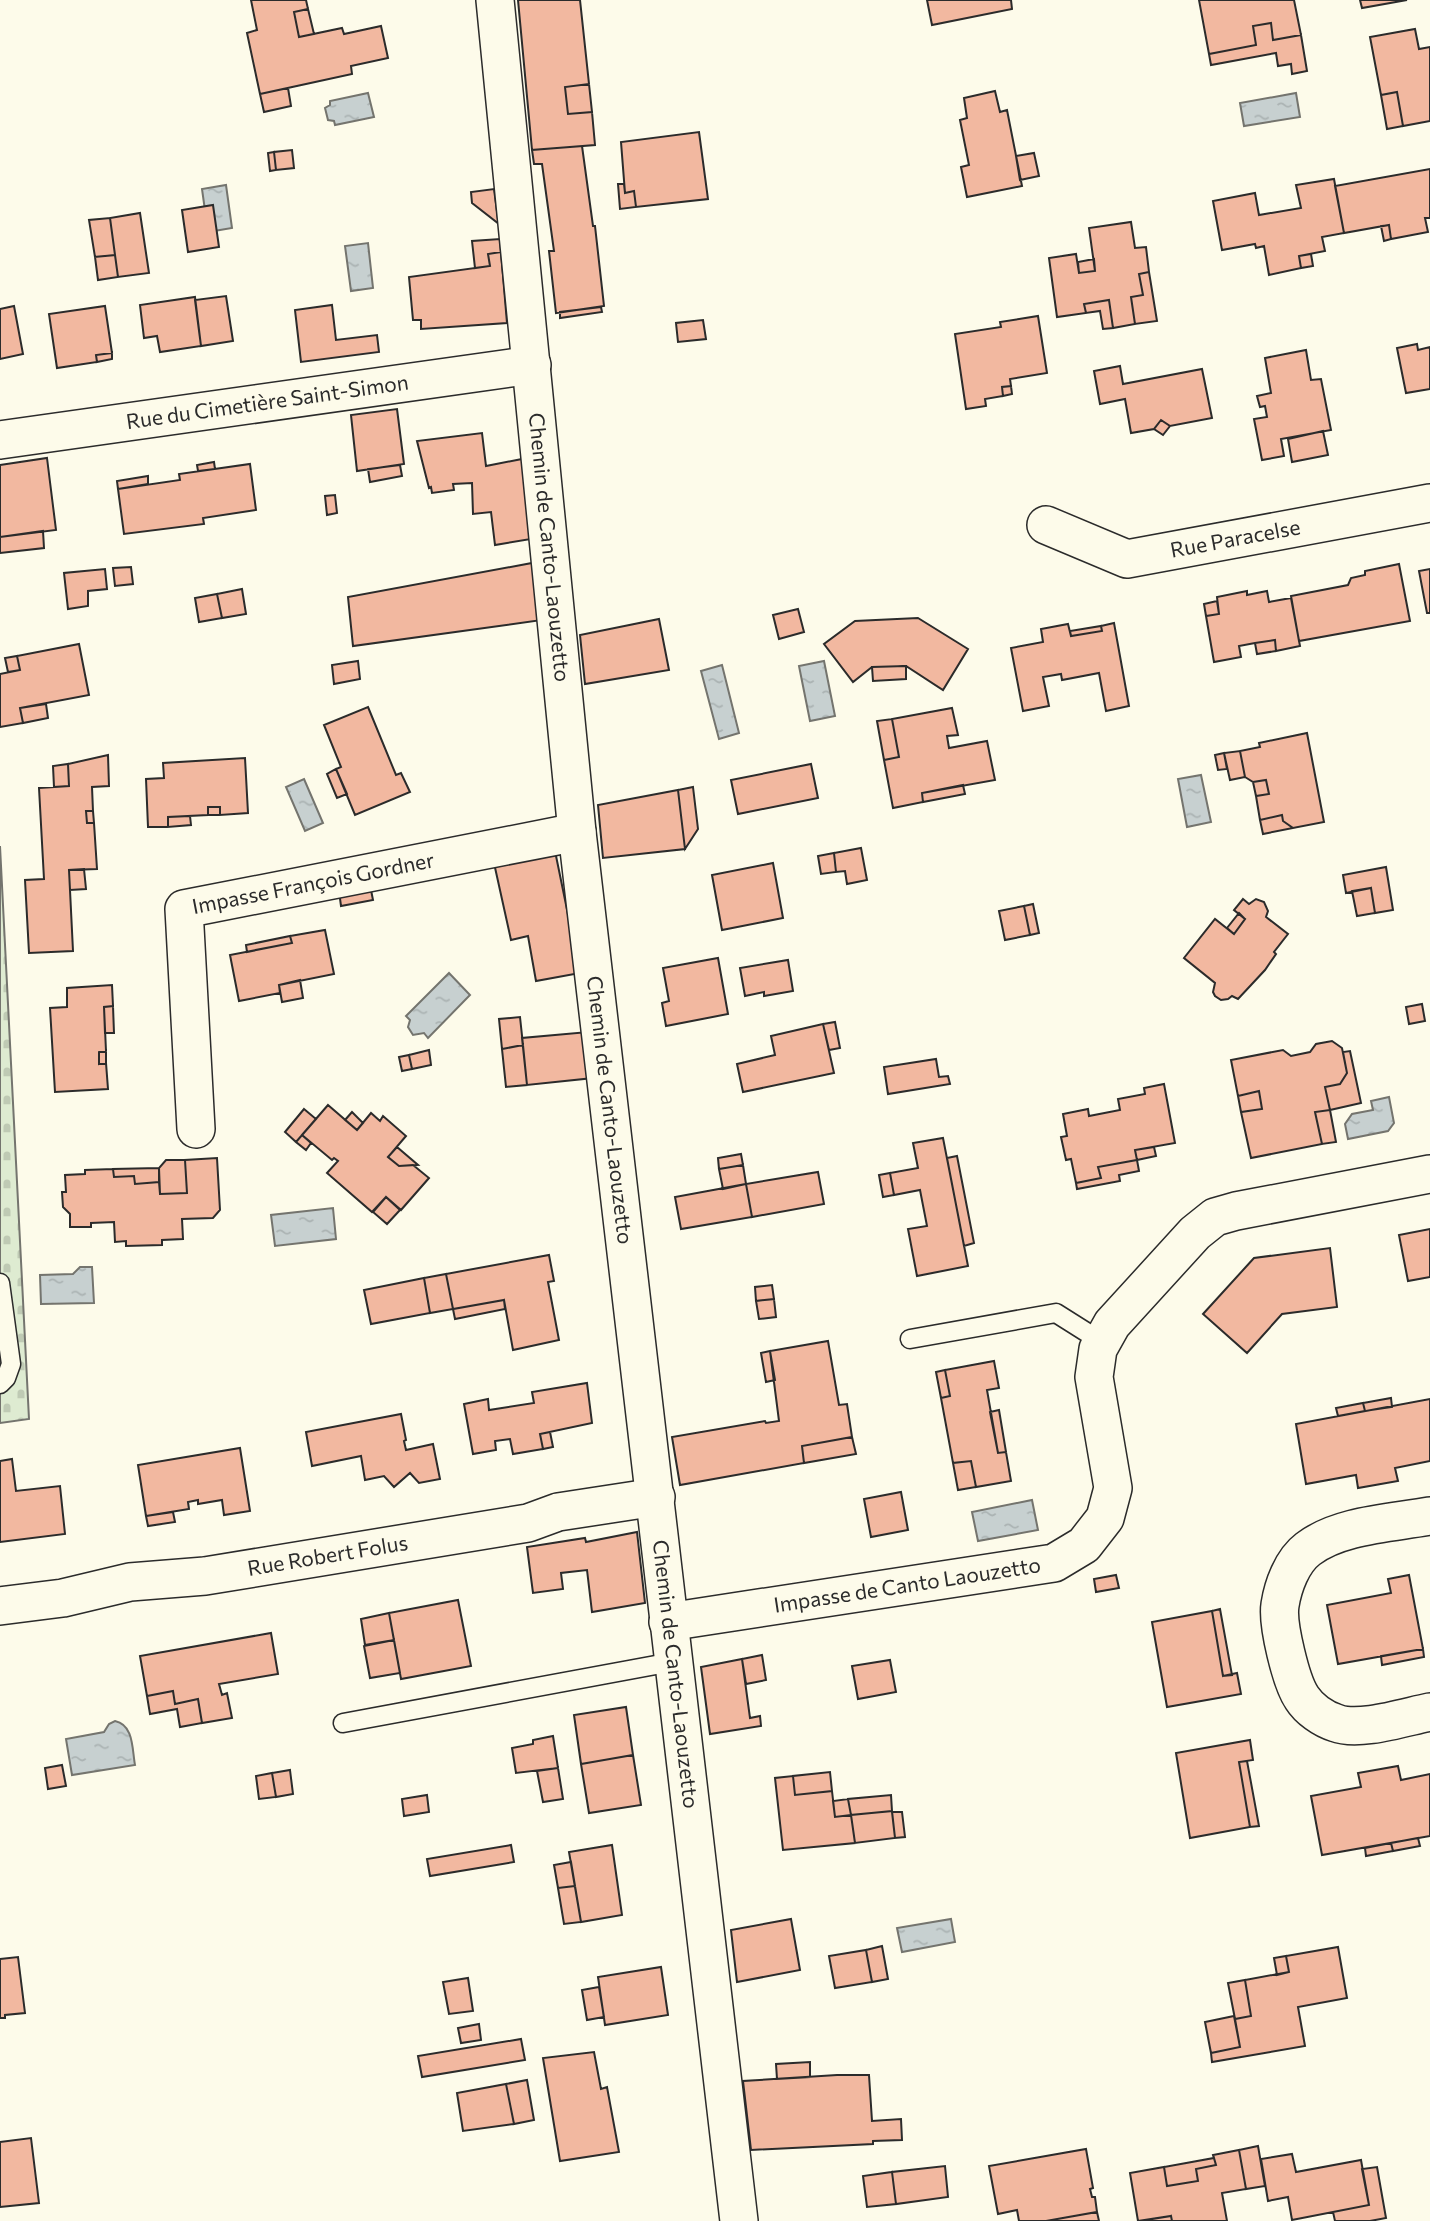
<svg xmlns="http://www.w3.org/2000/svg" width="1430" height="2221" viewBox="0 0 1430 2221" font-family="Commissioner,sans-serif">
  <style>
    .cemetery { fill: url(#cemetery-stones); stroke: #74746e; stroke-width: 2 }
    .water { fill: url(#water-ripples); stroke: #74746e; stroke-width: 2 }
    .building { fill: #f2b8a0; stroke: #2b2b2b; stroke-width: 2 }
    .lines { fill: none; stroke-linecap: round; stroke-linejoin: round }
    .service-casing { stroke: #2b2b2b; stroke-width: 21 }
    .minor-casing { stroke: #2b2b2b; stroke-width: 40 }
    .service { stroke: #fdfbea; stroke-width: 18 }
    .minor { stroke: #fdfbea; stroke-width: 37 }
    .labels { text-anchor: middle; stroke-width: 5; stroke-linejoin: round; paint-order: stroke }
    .street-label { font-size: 21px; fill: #2b2b2b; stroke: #fdfbea }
  </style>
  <defs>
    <pattern id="cemetery-stones" width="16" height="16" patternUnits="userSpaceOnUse" patternTransform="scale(1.75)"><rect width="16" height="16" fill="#deebd1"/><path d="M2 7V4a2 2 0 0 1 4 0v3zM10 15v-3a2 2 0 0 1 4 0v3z" fill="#bfcab4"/></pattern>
    <pattern id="water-ripples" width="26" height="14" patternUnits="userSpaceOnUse" patternTransform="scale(1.75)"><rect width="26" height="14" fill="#c7d0d0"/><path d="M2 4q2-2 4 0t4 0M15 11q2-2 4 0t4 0" fill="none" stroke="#abb3b3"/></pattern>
  </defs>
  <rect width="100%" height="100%" fill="#fdfbea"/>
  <path class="cemetery" d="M0,846L29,1419L0,1423Z"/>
  <path class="water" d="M368,93L374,117L335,125L334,121L328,120L325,108L330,105V101Z
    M1296,93L1300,117L1244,126L1240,103Z
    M226,185L232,228L208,232L202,189Z
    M368,243L373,288L351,291L345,246Z
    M824,661L835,716L810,721L799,666Z
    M722,665L739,733L719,739L701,671Z
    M1201,775L1211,822L1187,827L1178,779Z
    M304,779L323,823L305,831L286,787Z
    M449,973L470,995L428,1038L424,1033L413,1035L408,1027L410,1020L406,1016Z
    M1389,1097L1394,1123L1388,1131L1348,1139L1345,1124L1352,1114L1373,1110L1371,1101Z
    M333,1208L336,1239L275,1246L271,1215Z
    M80,1267H92L94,1303L41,1304L40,1275L73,1274Z
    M1032,1500L1038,1530L978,1541L972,1512Z
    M115,1721C134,1725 132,1749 135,1765L72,1775L66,1739L104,1732L109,1724Z
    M951,1919L955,1942L902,1952L897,1928Z"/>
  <path class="building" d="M251,0H306L308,9L294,12L299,37L342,28L344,34L381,26L388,58L351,66L352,74L260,94L247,33L257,30Z
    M518,0H580L589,84L565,87L568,114L592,112L595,145L532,150Z
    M927,0H1011L1012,9L932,25Z
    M1199,0H1294L1301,35L1273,40L1271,23L1253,26L1256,45L1209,54Z
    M1360,0H1407L1362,8Z
    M308,9L314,34L299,37L294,12Z
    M1271,23L1273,40L1301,35L1307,71L1292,74L1291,64L1278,66L1276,53L1211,65L1209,54L1256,45L1253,26Z
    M1415,29L1419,49L1430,47V121L1403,126L1397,92L1381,95L1370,37Z
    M589,84L592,112L568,114L565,87Z
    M288,88L291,106L264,112L260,94Z
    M995,91L1000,112L1007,110L1022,186L967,197L961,167L969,165L960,120L967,118L964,98Z
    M1397,92L1403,126L1387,129L1381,95Z
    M699,132L708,199L636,207L634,191L625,193L621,142Z
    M582,146L593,226H595L604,306L556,313L549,251H554L542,164H534L532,150Z
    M292,150L294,168L276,170L274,152Z
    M274,152L276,170L270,171L268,153Z
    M1034,153L1039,176L1020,180L1016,156Z
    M1430,169V218H1425L1428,232L1391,239L1389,225L1344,233L1335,186Z
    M1334,179L1344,233L1322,237L1325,251L1299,256L1301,268L1269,275L1264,246L1256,248L1255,244L1222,250L1213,201L1255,193L1259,215L1301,208L1296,185Z
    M618,184H624L625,193L634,191L636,207L620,209Z
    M494,189L498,219L499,224L472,203L471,192Z
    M213,205L219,247L188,252L182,210Z
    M140,213L149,273L118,277L110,218Z
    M110,218L115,255L95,257L89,220Z
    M1131,222L1135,248L1146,247L1149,272L1139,274L1143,295L1131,297L1135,324L1113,328L1109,300L1084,304L1086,313L1057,317L1049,258L1076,254L1079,273L1095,271L1089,228Z
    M1389,225L1391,239L1384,241L1381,226Z
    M500,239L501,252L488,254L490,266L475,268L472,241Z
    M501,252L507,323L421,329V320H413L409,277L490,266L488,254Z
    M1311,254L1313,266L1301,268L1299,256Z
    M115,255L118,277L98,280L95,257Z
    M1094,259L1095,271L1079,273L1078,262Z
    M1149,272L1157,321L1135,324L1131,297L1143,295L1139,274Z
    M226,296L233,341L201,346L195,300Z
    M195,297L201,346L160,352L157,336L144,338L140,305Z
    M1109,300L1113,328L1103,329L1100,311L1086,313L1084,304Z
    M332,305L336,340L377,335L379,352L301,362L295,310Z
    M14,306L23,354L0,359V309Z
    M105,306L112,353L96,355L97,362L57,368L49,314Z
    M601,307L602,312L560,318V312Z
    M1038,316L1047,373L1010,379L1011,386L1002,387L1003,396L985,399L986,406L966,409L955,334L1001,327L1000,322Z
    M703,320L706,339L678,342L676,323Z
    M1417,344L1418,350L1430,347V389L1406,393L1397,348Z
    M1306,350L1311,380L1321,379L1331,430L1281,439L1284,456L1262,460L1254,419L1267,417L1265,406L1260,407L1257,396L1271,393L1265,358Z
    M112,353V359L97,362L96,355Z
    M1120,366L1123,384L1202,369L1212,418L1170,426L1161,420L1154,429L1131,433L1125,399L1100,404L1094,371Z
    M1011,386L1012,394L1003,396L1002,387Z
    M397,409L404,464L357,471L351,415Z
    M1161,420L1170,426L1163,435L1154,429Z
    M1323,431L1328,455L1292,462L1288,439Z
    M482,433L486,466L522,459L531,539L495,545L491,512L473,514L472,483L453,484L454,490L432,493L431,487L429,488L417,441Z
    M47,458L56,530L0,537V465Z
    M214,462L215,469L198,471L197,465Z
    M250,464L256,510L203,518L204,524L124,534L118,489L180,480L179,474Z
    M400,465L402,476L370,482L368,469Z
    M148,476V484L118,489L117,481Z
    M335,495L337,513L327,515L325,496Z
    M43,531L44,548L0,553V537Z
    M532,563L542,620L353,646L348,597Z
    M1399,564L1410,621L1299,641L1291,596L1348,585L1351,578L1365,575V571Z
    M131,567L133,584L115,586L113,568Z
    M105,569L107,589L88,591V606L68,609L64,573Z
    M1430,569V613H1427L1419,571Z
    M242,589L246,614L222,618L217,594Z
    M1247,591V595L1267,591L1269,602L1291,598L1300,646L1276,651L1275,640L1255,643L1239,646L1241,657L1214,662L1206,616L1219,614L1217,597Z
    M217,594L222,618L199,622L195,598Z
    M1217,601L1219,614L1206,616L1204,604Z
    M798,609L804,632L779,639L773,615Z
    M918,618L968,649L943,690L906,666L872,667L853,682L824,644L855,621Z
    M659,619L669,670L585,684L580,635Z
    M1114,623L1129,706L1106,711L1099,673L1062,680L1061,674L1043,677L1049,706L1023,711L1011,648L1043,642L1041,629L1068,624L1071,636L1102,631L1101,626Z
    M1101,626L1102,631L1071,636L1070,631Z
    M1275,640L1276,651L1257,654L1255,643Z
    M79,644L89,695L20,708L23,723L0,727V674L20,670L17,656Z
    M17,656L20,670L8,672L5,658Z
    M358,661L360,679L334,684L332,665Z
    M906,666V679L873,681L872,667Z
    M46,704L48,718L23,723L20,708Z
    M368,707L396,775L401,773L410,792L355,815L336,769L341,767L324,725Z
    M952,708L958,735L947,736L949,748L987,741L995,780L922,793L923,802L893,808L884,760L899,757L892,719Z
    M892,719L899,757L884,760L877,721Z
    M1307,733L1324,822L1293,828L1283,821L1282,815L1260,820L1256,796L1269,794L1266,780L1253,782L1245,777L1240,751L1260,747L1259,743Z
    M1240,751L1245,777L1230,780L1224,753Z
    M1224,753L1227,769L1218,770L1215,755Z
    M108,755L109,786L92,787L93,811H86L87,823H94L97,869L69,870L73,951L29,953L25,880L44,879L39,788L69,786L68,764Z
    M245,758L248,813L220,815V807H208V815L168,817V827H148L146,779L164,778L163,763Z
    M68,764L69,786L54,787L53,766Z
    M811,764L818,798L738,814L731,780Z
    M336,769L347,794L337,798L327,774Z
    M1266,780L1269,794L1256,796L1253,782Z
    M963,785L965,794L923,802L922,793Z
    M693,787L698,829L685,849L678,790Z
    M678,790L685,849L603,858L598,805Z
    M208,807H220V815H208Z
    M86,811H93L94,823H87Z
    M1282,815L1283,821L1293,828L1263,834L1260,820Z
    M190,816L191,825L168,827V817Z
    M861,848L867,880L847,884L845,871L836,872L834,853Z
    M555,851L580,973L536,981L528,936L511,940L494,863Z
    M834,853L836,872L821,874L818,856Z
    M773,863L783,918L722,930L712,875Z
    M1386,867L1393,910L1375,913L1371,888L1346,893L1343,875Z
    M84,869L86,889L70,890L69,870Z
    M370,885L373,900L341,906L339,891Z
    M1371,888L1375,913L1357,916L1352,891Z
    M1243,899L1249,904L1256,899L1264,902L1268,911L1266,917L1288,934L1274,952L1276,954L1265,970L1238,999L1232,996L1228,999L1221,1000L1215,996L1213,992L1215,983L1184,958L1215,919L1234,934L1245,919L1234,910Z
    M1033,904L1039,933L1030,935L1024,906Z
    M1024,906L1030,935L1005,940L999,911Z
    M1239,913L1245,919L1234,934L1227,928Z
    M325,930L334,974L279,985L280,993L239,1001L230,955L292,943L290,936Z
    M290,936L292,943L247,952L246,945Z
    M718,958L728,1014L666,1026L662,1003L669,1001L663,968Z
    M788,960L793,991L764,996V992L745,996L740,968Z
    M300,980L303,998L282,1002L279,985Z
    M112,985L113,1006L104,1007L106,1051L99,1052V1064L106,1063L108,1089L55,1092L50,1008L67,1007V988Z
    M1422,1004L1425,1021L1409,1024L1406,1007Z
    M113,1006L114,1033H105L104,1007Z
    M520,1017L523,1045L502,1049L499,1019Z
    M835,1022L840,1048L829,1050L823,1024Z
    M823,1024L834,1073L743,1092L737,1064L775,1055L771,1036Z
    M588,1032L593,1078L527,1085L522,1038Z
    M1332,1041L1342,1048L1347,1073L1340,1084L1325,1087L1330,1110L1315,1112L1322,1144L1251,1158L1241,1112L1262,1109L1259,1091L1238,1096L1231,1060L1283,1050L1291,1056L1310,1052L1316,1044Z
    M523,1045L527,1085L506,1087L502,1049Z
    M429,1050L431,1065L412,1069L409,1055Z
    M106,1051V1063L99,1064V1052Z
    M1350,1051L1361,1103L1330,1110L1325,1087L1340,1084L1347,1073L1343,1052Z
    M409,1055L412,1069L402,1071L399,1057Z
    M936,1059L939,1077L948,1076L950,1084L888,1094L884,1067Z
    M1164,1084L1175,1143L1135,1150L1137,1160L1098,1167L1101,1178L1076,1183L1071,1159L1066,1160L1061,1137L1067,1136L1063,1114L1088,1109L1089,1116L1120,1110L1118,1099L1145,1094L1144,1088Z
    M1259,1091L1262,1109L1241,1112L1238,1096Z
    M328,1105L357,1130L371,1113L380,1121L383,1116L406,1136L388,1157L399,1166L413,1165L429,1178L401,1210L386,1197L372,1212L327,1173L338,1161L334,1158L332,1160L302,1135Z
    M304,1109L316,1119L296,1142L285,1132Z
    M1330,1110L1336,1142L1322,1144L1315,1112Z
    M352,1112L363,1123L357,1130L345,1120Z
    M302,1135L311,1143L306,1150L296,1142Z
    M943,1138L968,1266L917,1276L908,1229L927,1226L920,1190L894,1195L890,1173L918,1168L913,1143Z
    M397,1147L418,1165L399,1166L388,1157Z
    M1154,1147L1156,1156L1137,1160L1135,1150Z
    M741,1154L743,1165L719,1169L718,1158Z
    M957,1156L974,1243L964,1246L947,1158Z
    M217,1158L220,1210L213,1218L182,1219L183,1239L162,1240V1245L126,1246V1241L115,1242L114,1222L91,1223V1227H70V1214L63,1207L62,1192H66L65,1175L85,1174V1170L113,1169L114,1177L134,1176L135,1184L159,1182L160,1194L187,1193L185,1160Z
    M166,1160H185L187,1193L160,1194L159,1168Z
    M1137,1160L1139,1171L1119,1175L1120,1181L1077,1189L1076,1183L1101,1178L1098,1167Z
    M743,1165L746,1184L723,1189L719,1169Z
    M159,1168V1182L135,1184L134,1176L114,1177L113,1169Z
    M818,1172L824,1204L752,1217L746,1184Z
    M890,1173L894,1195L883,1197L879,1175Z
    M746,1184L752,1217L681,1229L675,1197Z
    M386,1197L400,1210L387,1224L373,1212Z
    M1430,1229V1277L1408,1281L1399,1235Z
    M1330,1248L1337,1307L1282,1314L1247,1353L1203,1314L1254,1258Z
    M549,1255L554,1281L548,1282L559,1340L513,1350L504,1300L453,1309L446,1274Z
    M446,1274L453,1309L430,1313L424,1278Z
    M424,1278L430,1313L371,1324L364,1290Z
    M772,1285L774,1299L756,1301L755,1287Z
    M774,1299L776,1317L759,1319L756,1301Z
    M504,1300L505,1309L455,1319L453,1309Z
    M828,1341L839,1405L847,1404L852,1437L802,1446L804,1463L680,1485L672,1437L765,1421L766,1423L779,1421L770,1351Z
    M770,1351L775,1380L766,1382L761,1353Z
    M994,1361L999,1388L987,1390L998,1453L1006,1452L1011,1481L976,1487L971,1461L953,1463L941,1398L950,1396L945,1370Z
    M945,1370L950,1396L941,1398L936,1372Z
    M587,1383L592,1423L540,1434L543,1449L513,1454L510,1439L495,1441L496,1450L473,1454L464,1404L488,1399L489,1410L534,1403L532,1392Z
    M1391,1398L1392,1407L1365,1411L1363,1403Z
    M1430,1399V1461L1395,1468L1398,1481L1358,1488L1356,1475L1306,1484L1296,1424Z
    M1363,1403L1365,1411L1338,1416L1336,1408Z
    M999,1410L1006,1452L998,1453L990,1412Z
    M401,1414L406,1440L404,1441L406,1450L433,1444L440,1479L419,1483L410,1473L394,1487L384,1476L365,1480L361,1456L312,1466L306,1432Z
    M550,1432L553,1447L543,1449L540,1434Z
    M852,1437L856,1454L804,1463L802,1446Z
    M240,1448L250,1511L224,1515L222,1500L198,1504V1500L188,1502L189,1509L146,1516L138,1465Z
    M12,1459L16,1491L60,1486L65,1534L0,1542V1461Z
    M971,1461L976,1487L958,1490L953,1463Z
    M901,1492L908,1530L871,1537L864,1499Z
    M173,1512L175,1522L148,1526L146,1516Z
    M637,1532L645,1603L592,1612L587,1570L561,1573L563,1589L533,1593L527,1547L585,1538L586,1542Z
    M1116,1575L1119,1588L1096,1592L1094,1579Z
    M1409,1575L1423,1649L1338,1664L1327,1605L1391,1593L1388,1579Z
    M458,1600L471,1666L401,1679L389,1613Z
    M1220,1609L1232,1675L1223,1676L1212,1611Z
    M1212,1611L1223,1676L1237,1673L1241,1694L1167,1707L1152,1622Z
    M389,1613L394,1640L365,1645L361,1619Z
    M271,1633L278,1674L219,1684L222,1695L227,1693L232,1718L202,1723L198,1699L175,1704L173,1691L147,1696L140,1656Z
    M394,1640L400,1673L370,1678L364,1646Z
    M1423,1649L1424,1657L1382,1665L1381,1656Z
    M762,1655L766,1680L746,1684L742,1659Z
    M742,1659L750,1718L760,1716L761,1726L710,1734L701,1667Z
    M890,1660L896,1692L858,1699L852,1666Z
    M173,1691L175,1704L198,1699L202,1723L180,1727L177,1709L150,1714L147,1696Z
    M626,1707L633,1755L581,1764L574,1715Z
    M553,1736L558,1768L516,1773L512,1748L533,1744V1740Z
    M1250,1740L1253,1760L1239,1762L1250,1827L1190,1838L1176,1753Z
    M633,1755L641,1805L589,1813L581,1764Z
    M1247,1761L1259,1826L1250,1827L1239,1762Z
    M62,1765L66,1786L48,1789L45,1768Z
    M1398,1766L1401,1780L1430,1774V1836L1322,1855L1311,1796L1361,1787L1358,1773Z
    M558,1768L563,1799L543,1802L537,1771Z
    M290,1770L293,1794L276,1797L272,1773Z
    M830,1772L832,1791L795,1795L793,1776Z
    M272,1773L276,1797L259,1799L256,1776Z
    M793,1776L795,1795L832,1791L835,1817L851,1815L855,1843L783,1850L775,1778Z
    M427,1795L429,1812L404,1816L402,1799Z
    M891,1795L892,1811L851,1815L848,1799Z
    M848,1799L851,1815L835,1817L833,1801Z
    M892,1811L895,1838L855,1843L851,1815Z
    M892,1812H902L905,1837L895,1838Z
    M1418,1838L1420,1846L1393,1851L1391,1843Z
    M1391,1843L1393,1851L1366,1856L1365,1848Z
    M511,1845L514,1862L430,1876L427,1859Z
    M612,1845L622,1915L581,1922L569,1852Z
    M571,1862L575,1886L558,1888L554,1865Z
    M575,1886L581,1922L564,1924L558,1888Z
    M791,1919L800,1970L737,1982L731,1930Z
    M882,1946L888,1979L872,1982L866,1950Z
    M1338,1947L1347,1998L1298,2007L1305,2046L1212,2062L1211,2053L1240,2047L1235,2019L1251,2016L1245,1980L1289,1972L1286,1956Z
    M866,1950L872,1982L835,1988L829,1956Z
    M1286,1956L1289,1972L1277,1975L1274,1958Z
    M18,1957L25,2013L5,2015V2018H0V1959Z
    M661,1967L668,2015L605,2025L598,1977Z
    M468,1978L473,2011L449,2014L443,1982Z
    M1245,1980L1251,2016L1235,2019L1228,1983Z
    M599,1987L604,2017L587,2020L582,1990Z
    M1234,2016L1240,2047L1211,2053L1205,2022Z
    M479,2024L481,2040L461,2043L458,2028Z
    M521,2039L525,2060L422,2077L418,2056Z
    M594,2052L601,2089L607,2087L619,2152L560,2161L543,2058Z
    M810,2062V2077L777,2079L776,2064Z
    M837,2075H869L872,2121L901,2119L902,2140L873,2141V2144L751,2150L743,2081Z
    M527,2080L534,2120L514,2124L506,2084Z
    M506,2084L514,2124L463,2131L457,2093Z
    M31,2138L39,2203L0,2207V2142Z
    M1258,2146L1265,2186L1246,2189L1239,2150Z
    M1086,2149L1093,2188L1090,2189L1092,2197H1095L1097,2212L1046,2221H1019L1017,2210L998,2214L989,2166Z
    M1239,2150L1246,2189L1222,2193L1227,2221H1172L1171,2216L1138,2221L1130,2173L1164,2167L1167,2186L1198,2181L1196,2169L1216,2165L1213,2155Z
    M1292,2154L1296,2172L1361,2160L1369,2205L1292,2220L1288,2197L1268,2201L1261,2159Z
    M1214,2158L1216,2165L1196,2169L1198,2181L1167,2186L1164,2167Z
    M945,2166L948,2197L896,2204L892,2172Z
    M1377,2167L1386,2218L1370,2221H1335L1333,2212L1369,2205L1362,2169Z
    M892,2172L896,2204L867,2207L863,2176Z
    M1097,2212L1099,2221H1046Z
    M1171,2216L1172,2221H1140Z"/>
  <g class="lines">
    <defs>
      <path id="service" d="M0,1283L11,1364L6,1378L0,1384
        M910,1339L1056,1313L1102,1342
        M343,1723L672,1662"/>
      <g id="minor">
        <path id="s1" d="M495,0L577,832L739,2221"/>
        <path id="s2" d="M0,440L532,365"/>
        <path id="s3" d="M1046,525L1127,559L1430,503"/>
        <path id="s4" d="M196,1129L184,909L577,832"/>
        <path d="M1430,1516C1391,1523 1339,1525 1308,1549C1292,1561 1283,1586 1280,1605C1277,1624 1291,1682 1302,1698C1309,1709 1323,1719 1336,1723C1359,1732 1405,1717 1430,1712"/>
        <path id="s5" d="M0,1606L63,1598L130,1582L205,1576L528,1523L558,1512L656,1497"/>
        <path id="s6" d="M668,1622L1054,1563L1084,1545L1105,1518L1113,1488L1094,1377L1098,1349L1112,1324L1195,1233L1215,1217L1236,1211L1430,1174"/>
      </g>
    </defs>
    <use href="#service" class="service-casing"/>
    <use href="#minor" class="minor-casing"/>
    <use href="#service" class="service"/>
    <use href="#minor" class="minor"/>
  </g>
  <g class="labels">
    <g class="street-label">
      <text dy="7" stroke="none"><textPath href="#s2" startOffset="270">Rue du Cimetière Saint-Simon</textPath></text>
      <text dy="7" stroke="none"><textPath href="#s3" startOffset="198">Rue Paracelse</textPath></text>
      <text dy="7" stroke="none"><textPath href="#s1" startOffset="550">Chemin de Canto-Laouzetto</textPath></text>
      <text dy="7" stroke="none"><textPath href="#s4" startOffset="352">Impasse François Gordner</textPath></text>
      <text dy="7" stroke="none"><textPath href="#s1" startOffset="1116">Chemin de Canto-Laouzetto</textPath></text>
      <text dy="7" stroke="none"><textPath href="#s5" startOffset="332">Rue Robert Folus</textPath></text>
      <text dy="7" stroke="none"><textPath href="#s6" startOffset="242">Impasse de Canto Laouzetto</textPath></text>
      <text dy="7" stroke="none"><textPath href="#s1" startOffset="1684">Chemin de Canto-Laouzetto</textPath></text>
    </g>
  </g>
</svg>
